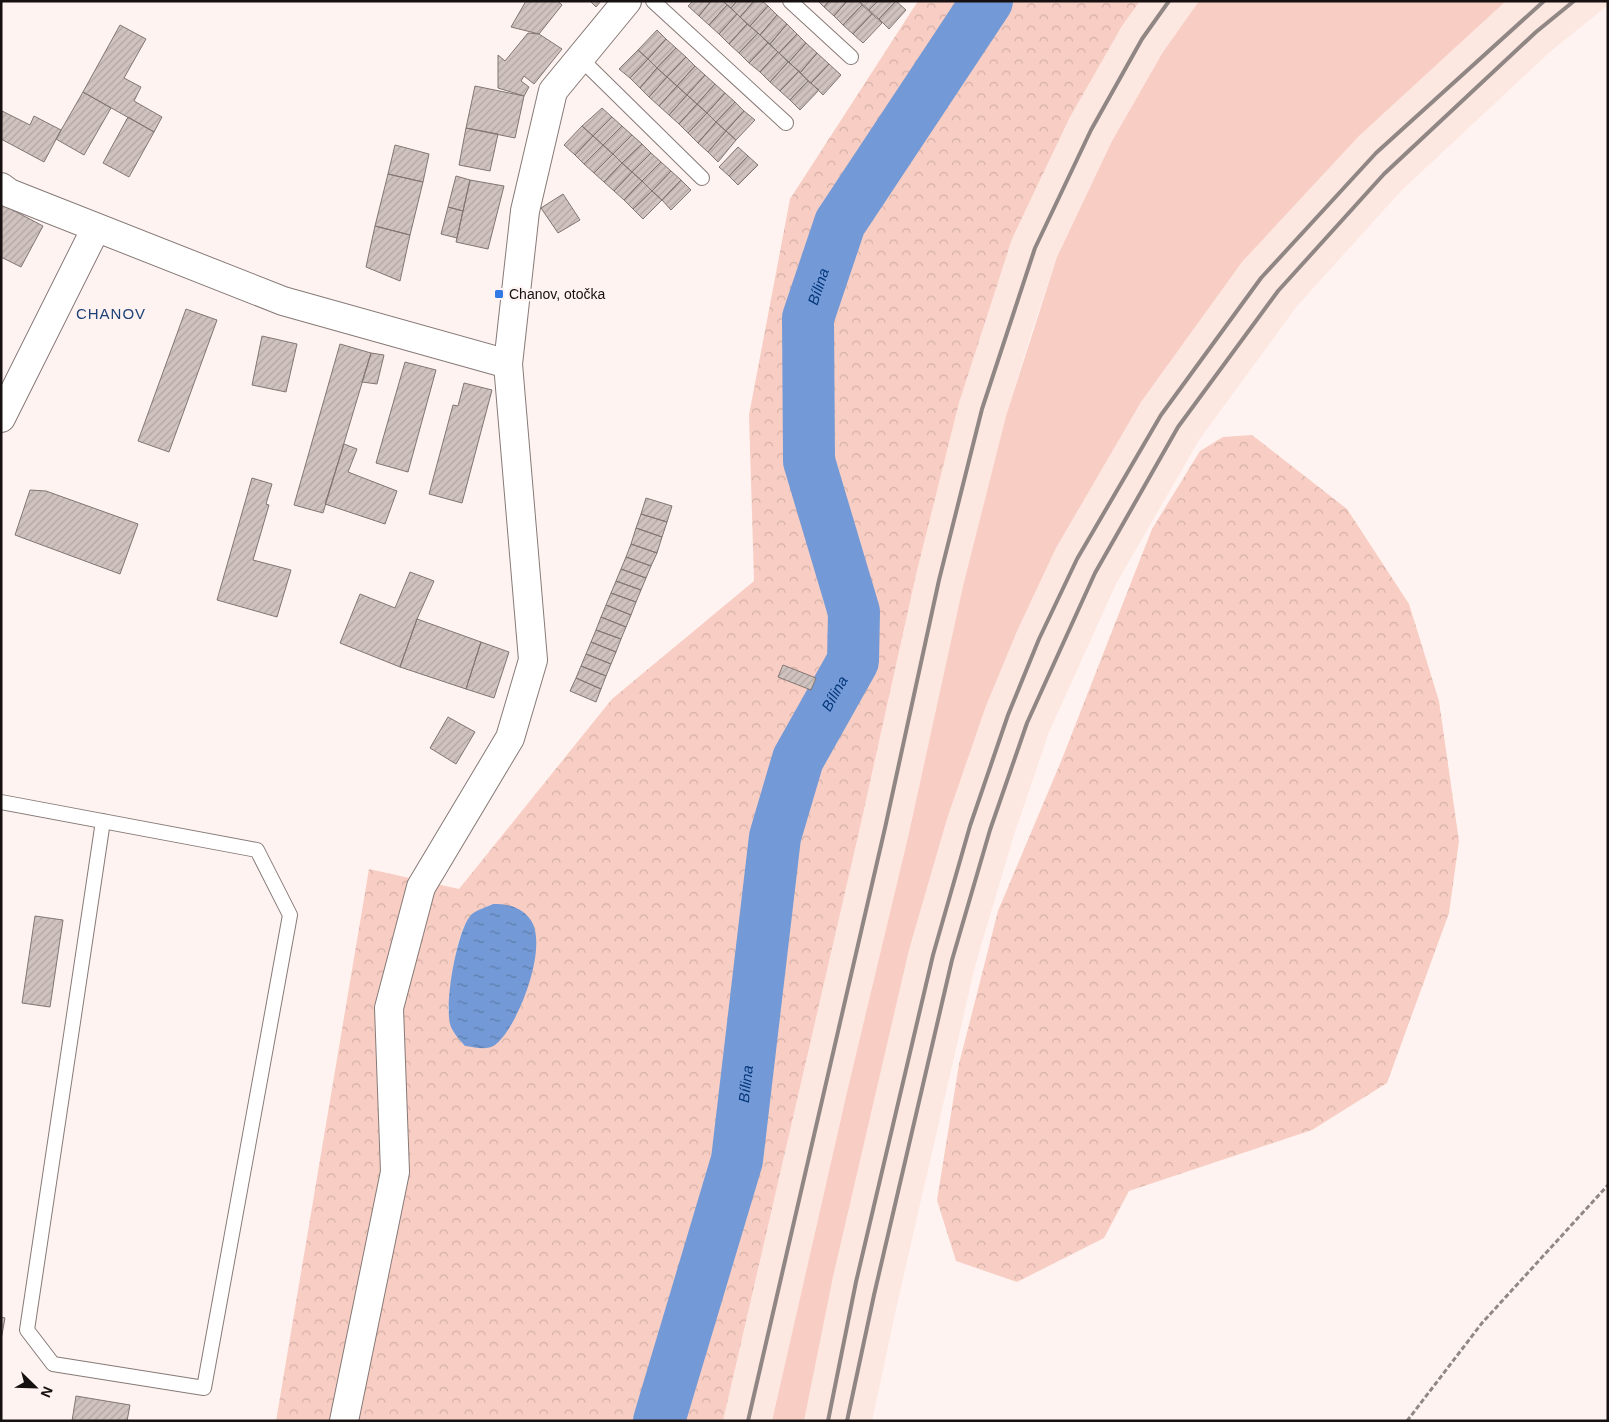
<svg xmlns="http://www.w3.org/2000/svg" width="1609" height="1422" viewBox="0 0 1609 1422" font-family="Arial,sans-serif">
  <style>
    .built { fill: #fde7e1 }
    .green { fill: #f8cec4 }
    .forest { fill: url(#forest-crowns); fill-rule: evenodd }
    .water { fill: url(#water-ripples) }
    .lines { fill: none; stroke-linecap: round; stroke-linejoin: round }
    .river { stroke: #739ad6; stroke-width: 52 }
    .building { fill: url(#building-hatch); stroke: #817673 }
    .service-casing { stroke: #867a77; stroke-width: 16 }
    .minor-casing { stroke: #867a77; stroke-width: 30 }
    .tertiary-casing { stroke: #867a77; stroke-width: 30 }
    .path { stroke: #908886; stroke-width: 3; stroke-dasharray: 5 2.5; stroke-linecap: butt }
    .service { stroke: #fff; stroke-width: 14 }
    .minor { stroke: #fff; stroke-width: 28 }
    .tertiary { stroke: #fff; stroke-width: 28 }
    .rail { stroke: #908785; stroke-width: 4 }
    .poi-dot { fill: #3179e6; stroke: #fef3f0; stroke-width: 2 }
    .labels { text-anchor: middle; stroke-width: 4.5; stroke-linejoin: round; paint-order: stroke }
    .poi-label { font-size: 14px; fill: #161110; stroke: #fef3f0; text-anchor: start }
    .water-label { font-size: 15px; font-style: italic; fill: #04377c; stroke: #fef3f0 }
    .neighbourhood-label { font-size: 15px; letter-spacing: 1px; fill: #1e4176; stroke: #fef3f0 }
  </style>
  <defs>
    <pattern id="forest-crowns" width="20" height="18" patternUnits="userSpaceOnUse" patternTransform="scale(1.25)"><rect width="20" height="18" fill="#f8cec4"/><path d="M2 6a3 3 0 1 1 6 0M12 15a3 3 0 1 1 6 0" fill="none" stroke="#d4b0a7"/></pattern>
    <pattern id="water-ripples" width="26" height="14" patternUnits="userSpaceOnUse" patternTransform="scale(1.25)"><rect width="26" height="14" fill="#739ad6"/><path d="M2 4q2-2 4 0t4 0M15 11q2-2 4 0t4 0" fill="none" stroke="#5d7cac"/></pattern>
    <pattern id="building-hatch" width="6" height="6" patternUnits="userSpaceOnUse" patternTransform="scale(1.25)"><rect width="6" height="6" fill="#cfc2bf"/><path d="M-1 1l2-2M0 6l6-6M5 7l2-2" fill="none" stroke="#b1a6a3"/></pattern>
  </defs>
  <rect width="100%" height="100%" fill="#fef3f0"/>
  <path class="built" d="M1140,1H1199L1163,52L1112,141L1057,257L1032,331L1006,416L963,586L909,833L847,1092L772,1421H723L861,823L916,575L959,403L1012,239L1069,119L1122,26Z
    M1506,1H1608V5L1551,51L1401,191L1297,306L1199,440L1116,584L1049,732L1013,838L975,966L898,1300L872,1421H804L833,1277L909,950L947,819L986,706L1018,629L1056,548L1141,402L1242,262L1359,136Z"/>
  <path class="green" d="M1199,1H1506L1359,136L1242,262L1141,402L1056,548L1018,629L986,706L947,819L909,950L833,1277L804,1421H772L847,1092L909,833L963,586L1006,416L1057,257L1112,141L1163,52Z"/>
  <path class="forest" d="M918,1H1140L1122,26L1069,119L1012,239L959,403L916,575L861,823L723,1421H276L369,869L459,889L612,699L754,581L749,415L790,199ZM493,904L448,1014C450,990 455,930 472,915C477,910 486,907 493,904Z
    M1252,435L1347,509L1409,604L1439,701L1459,841L1449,913L1387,1083L1312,1130L1129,1191L1104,1238L1017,1282L956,1261L937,1200L959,1064L998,911L1062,759L1152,529L1200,451L1223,437Z"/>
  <path class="water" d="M493,904C507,904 520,906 530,919C550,944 518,1028 495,1045C487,1051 473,1047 465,1046C460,1040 454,1034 451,1027C443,1009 457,927 472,914C477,910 486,907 493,904Z"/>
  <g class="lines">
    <path class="river" id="s1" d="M659,1421L737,1160L775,837L798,759L853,661L854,612L809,461L808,318L840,223L987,1"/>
  </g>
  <path class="building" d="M526,1H558L562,5L539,34L511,27Z
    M590,1H601L596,7Z
    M693,1H711L699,16L688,6Z
    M711,1H723L727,5L709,25L699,16Z
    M723,1H737L731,8Z
    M737,1H754L740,17L731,8Z
    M754,1H762L768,6L750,26L740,17Z
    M818,1H829L824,7Z
    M829,1H847L834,16L824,7Z
    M847,1H859L862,5L843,25L834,16Z
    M859,1H878L869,10Z
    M878,1H896L879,19L869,10Z
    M896,1L906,10L889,29L879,19Z
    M727,5L737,14L719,34L709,25Z
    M862,5L872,14L853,34L843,25Z
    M768,6L777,15L760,35L750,26Z
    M737,14L747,24L729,44L719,34Z
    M872,14L882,23L863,43L853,34Z
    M777,15L787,24L770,44L760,35Z
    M747,24L758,33L739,53L729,44Z
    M787,24L797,34L779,53L770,44Z
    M120,25L146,39L124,78L141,87L134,101L162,117L154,132L83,92Z
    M657,30L666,39L648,59L638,50Z
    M528,33L539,34L562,49L534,84L524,76L521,81L529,87L524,96L498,88V55L505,61Z
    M758,33L768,43L749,63L739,53Z
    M797,34L806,43L789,62L779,53Z
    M666,39L676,48L657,68L648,59Z
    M768,43L778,52L760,72L749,63Z
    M806,43L817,53L800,73L789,62Z
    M676,48L686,57L667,77L657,68Z
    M638,50L648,59L630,78L619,69Z
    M778,52L788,62L770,82L760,72Z
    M817,53L829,64L811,83L800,73Z
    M686,57L695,66L677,86L667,77Z
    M648,59L657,68L640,88L630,78Z
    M788,62L799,71L780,91L770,82Z
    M829,64L841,75L823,95L811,83Z
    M695,66L705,75L687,95L677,86Z
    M657,68L667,77L649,97L640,88Z
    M799,71L808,81L790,100L780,91Z
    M705,75L715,84L697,104L687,95Z
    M667,77L677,86L659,106L649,97Z
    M808,81L819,90L800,110L790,100Z
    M715,84L725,93L707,113L697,104Z
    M475,86L524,96L515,138L466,128Z
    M677,86L687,95L669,115L659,106Z
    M83,92L111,108L84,155L56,139Z
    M725,93L735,102L716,122L707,113Z
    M687,95L697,104L679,124L669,115Z
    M735,102L744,111L726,131L716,122Z
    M697,104L707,113L688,133L679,124Z
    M602,108L612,117L593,136L582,126Z
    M2,111L30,125L34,116L61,130L44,162L1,139Z
    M744,111L755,120L736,140L726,131Z
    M707,113L716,122L698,143L688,133Z
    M128,117L154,132L129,177L103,163Z
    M612,117L622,126L603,145L593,136Z
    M716,122L726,131L708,152L698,143Z
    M582,126L593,136L575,155L564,145Z
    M622,126L632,135L613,154L603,145Z
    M466,128L498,134L490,171L459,165Z
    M726,131L736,140L718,162L708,152Z
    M632,135L642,144L622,163L613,154Z
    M593,136L603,145L584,164L575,155Z
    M642,144L651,153L632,172L622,163Z
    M395,145L429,154L423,182L388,174Z
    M603,145L613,154L594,173L584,164Z
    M738,147L748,156L729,176L719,167Z
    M651,153L661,162L642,181L632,172Z
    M613,154L622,163L604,182L594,173Z
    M748,156L758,165L738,185L729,176Z
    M661,162L671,171L652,191L642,181Z
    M622,163L632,172L614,191L604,182Z
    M671,171L681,180L662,200L652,191Z
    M632,172L642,181L624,200L614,191Z
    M388,174L423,182L410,235L375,226Z
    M456,176L470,180L463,211L448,207Z
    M470,180L504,186L488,249L456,242Z
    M681,180L691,190L671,210L662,200Z
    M642,181L652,191L633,209L624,200Z
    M652,191L662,200L643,219L633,209Z
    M563,194L580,220L558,233L541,208Z
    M1,204L43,226L21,267L1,257Z
    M448,207L463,211L457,238L441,234Z
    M375,226L410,235L400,281L366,267Z
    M186,309L217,320L169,452L138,441Z
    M262,336L297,344L286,392L252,385Z
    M340,344L371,353L323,513L294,505Z
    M371,353L384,355L377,384L362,382Z
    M405,362L436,370L408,472L376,463Z
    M464,383L492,390L462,503L429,494L453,405L458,406Z
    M344,444L357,449L348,472L397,491L385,524L325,504Z
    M252,478L272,484L266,504L269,505L253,560L291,570L277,617L217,600Z
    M30,490L46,491L138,524L120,574L15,535Z
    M646,498L672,506L667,522L641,514Z
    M641,514L667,522L662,537L636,528Z
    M636,528L662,537L657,553L631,544Z
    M631,544L657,553L651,566L626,557Z
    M626,557L651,566L646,578L621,569Z
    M621,569L646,578L641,590L616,581Z
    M410,572L434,581L417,619L400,667L340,643L360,594L395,608Z
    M616,581L641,590L636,602L611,593Z
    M611,593L636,602L631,615L606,605Z
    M606,605L631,615L626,627L601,617Z
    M601,617L626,627L621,639L596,630Z
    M417,619L481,642L466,689L400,667Z
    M596,630L621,639L616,652L591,642Z
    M481,642L509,652L494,698L466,689Z
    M591,642L616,652L611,664L586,654Z
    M586,654L611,664L606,676L581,666Z
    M783,665L816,678L811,690L778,677Z
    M581,666L606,676L601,689L576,678Z
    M576,678L601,689L596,702L570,691Z
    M448,717L475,732L456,764L430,748Z
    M35,916L63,920L50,1007L22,1003Z
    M1,1317L5,1318L1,1340Z
    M76,1396L130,1405L127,1421H72Z"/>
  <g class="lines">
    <defs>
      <path id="service" d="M653,1L786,123
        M790,1L851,57
        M580,58L702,178
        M1,802L257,850L290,915L204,1388L53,1364L27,1330L103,821"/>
      <path id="minor" d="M1,187L9,193L283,301L508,364
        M1,418L96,228"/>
      <path id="tertiary" d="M344,1421L395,1172L389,1008L421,887L510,738L533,660L508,364L525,211L553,91L627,1"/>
    </defs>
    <use href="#service" class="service-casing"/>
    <use href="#minor" class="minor-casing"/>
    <use href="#tertiary" class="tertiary-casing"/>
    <path class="path" d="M1407,1421L1482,1323L1608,1185"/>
    <use href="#service" class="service"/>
    <use href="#minor" class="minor"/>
    <use href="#tertiary" class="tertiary"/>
    <path class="rail" d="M748,1421L885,828L939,580L982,409L1035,248L1091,130L1142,39L1169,1
      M828,1421L856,1282L933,955L970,826L1008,715L1039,639L1077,559L1161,415L1261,278L1376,153L1544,1
      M847,1421L874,1295L952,960L990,830L1027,723L1095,573L1178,427L1278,291L1384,174L1536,32L1574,1"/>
  </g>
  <rect class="poi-dot" x="494" y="289" width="10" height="10" rx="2.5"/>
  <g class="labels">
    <g class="poi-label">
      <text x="509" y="299">Chanov, otočka</text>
    </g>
    <g class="water-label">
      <text dy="5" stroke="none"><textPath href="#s1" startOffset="1174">Bílina</textPath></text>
      <text dy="5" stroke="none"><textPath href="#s1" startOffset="754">Bílina</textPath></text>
      <text dy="5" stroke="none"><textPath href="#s1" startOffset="349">Bílina</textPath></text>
    </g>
    <g class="neighbourhood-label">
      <text x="111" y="319">CHANOV</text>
    </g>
  </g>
  <rect width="1609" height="1422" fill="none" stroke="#161110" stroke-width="5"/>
  <g transform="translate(35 1387) rotate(113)" stroke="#fef3f0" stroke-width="4" paint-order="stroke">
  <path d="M0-4L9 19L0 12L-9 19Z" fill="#161110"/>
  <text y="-8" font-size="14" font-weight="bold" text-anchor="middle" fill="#161110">N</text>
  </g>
</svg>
